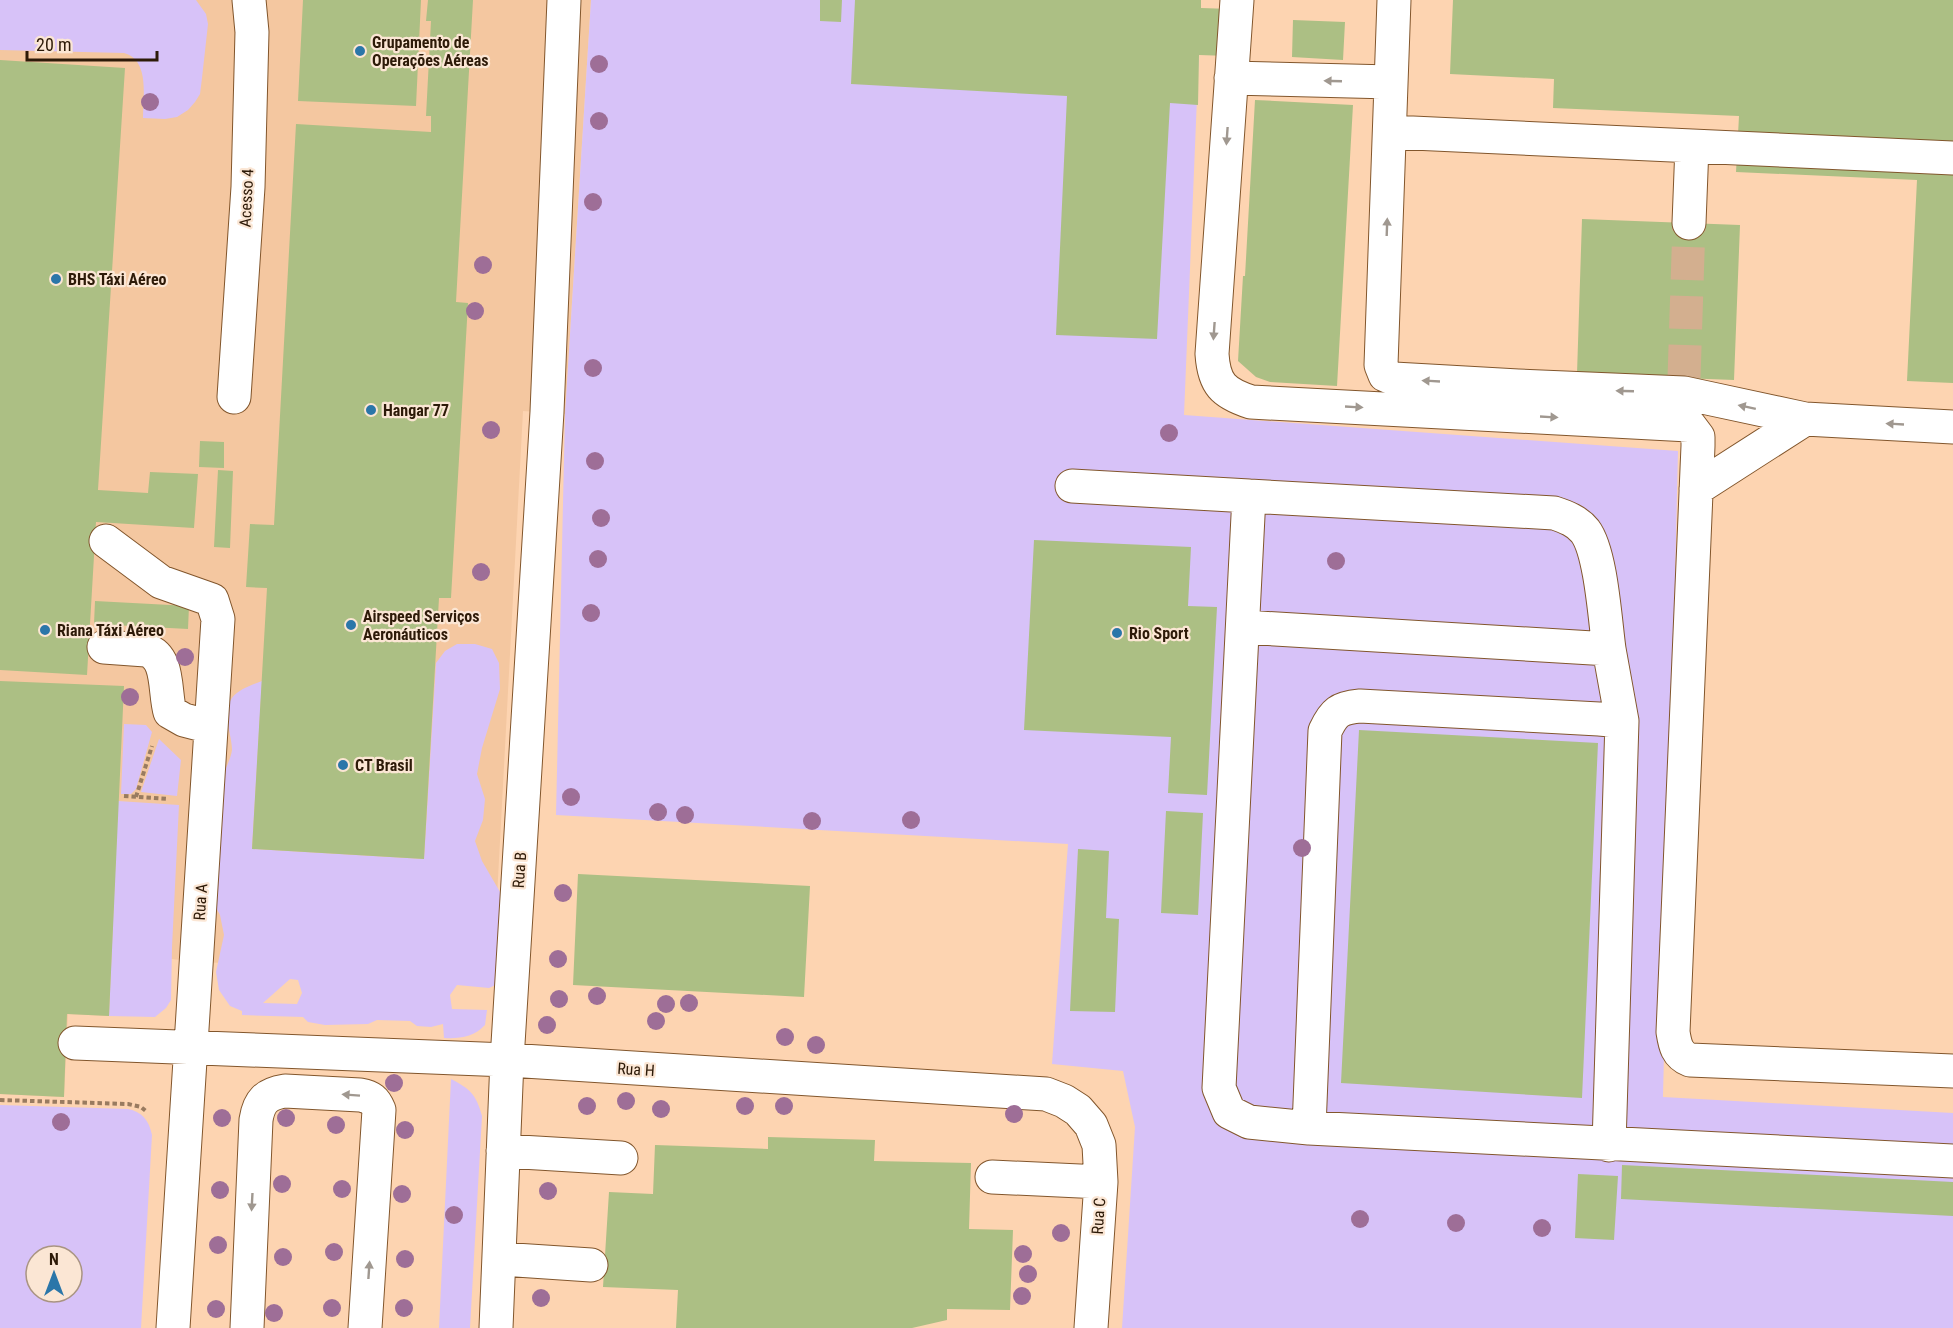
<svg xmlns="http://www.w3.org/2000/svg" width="1953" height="1328" viewBox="0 0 1953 1328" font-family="'Roboto Condensed',sans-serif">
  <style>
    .built { fill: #f4c7a0 }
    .green { fill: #d7c2f8; fill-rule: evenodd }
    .building { fill: #acbf84 }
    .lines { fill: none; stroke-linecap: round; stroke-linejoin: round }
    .minor-tunnel { stroke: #d3af8f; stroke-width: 33; stroke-dasharray: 33 16; stroke-linecap: butt }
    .minor-casing { stroke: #82562c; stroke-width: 35 }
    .path { stroke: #997b60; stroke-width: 4; stroke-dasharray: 4.5 3; stroke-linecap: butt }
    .minor { stroke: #fff; stroke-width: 33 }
    .tree { fill: #9e6e97 }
    .oneway { fill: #a09890 }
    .poi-dot { fill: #2b76a9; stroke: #fbe6d4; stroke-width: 2 }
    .labels { text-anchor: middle; stroke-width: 4.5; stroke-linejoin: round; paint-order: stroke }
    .poi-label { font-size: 16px; font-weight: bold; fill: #2d1a08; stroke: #fbe6d4; text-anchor: start }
    .street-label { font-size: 16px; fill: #2d1a08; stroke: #fbe6d4 }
  </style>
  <rect width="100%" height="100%" fill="#fdd4b1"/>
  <path class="built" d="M0,0H591L565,414L523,411L493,972L196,962L148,956L145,1002L109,1016L68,1014L64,1097L0,1094Z"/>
  <path class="green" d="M0,0H196L206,14L208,24L202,78L200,94L195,102L188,110L177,117L165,119L143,118C143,97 150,60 124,53L0,50Z
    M591,0H1201L1184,415L1678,451L1663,1097L1953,1113V1328H1122L1135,1127L1123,1071L1052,1064L1068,844L556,815L565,414Z
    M457,644H475L492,649L499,663L500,689L482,748L477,774L485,799L483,820L475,841L482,861L507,904L504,981L489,988L457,985L450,995L452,1009L487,1010L485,1025C474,1037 459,1039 444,1038L443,1024L431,1027L417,1026L410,1021L377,1020L368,1024L325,1025L308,1022L303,1017L242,1015V1011L230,1006L219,990L216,972L224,935L220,915L213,902L224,773C227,765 231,758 232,750C232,734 221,712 232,698C239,689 252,685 262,681L252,849L424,859L436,663L445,651ZM290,979L298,980L302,993L297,1004L263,1003Z
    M124,724L146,725L152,732L136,789L131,794H121Z
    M159,739L181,760L177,796L141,792Z
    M118,801L179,805L172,947L171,1000L166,1008L155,1017L109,1016Z
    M451,1079C470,1089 476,1094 482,1116L470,1328H439Z
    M0,1105L128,1109C142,1112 149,1120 152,1135L141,1328H0ZM36,1256H72V1292H36Z"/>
  <path class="building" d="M303,0H421L416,106L298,101Z
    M428,0H473L456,302L468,303L451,598H439L424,859L252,849L267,588L246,587L250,524L274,525L296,124L431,132V116H426L431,21H426Z
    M820,0H842L841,22L820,21Z
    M855,0H1201V8L1231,9L1229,56L1199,55L1198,105L1170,103L1157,339L1056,335L1067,96L851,84Z
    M1453,0H1953V383L1907,381L1917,180L1736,172L1739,116L1553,108L1554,79L1450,74Z
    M1293,20L1345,22L1343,60L1292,57Z
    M0,60L125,68L98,490L148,493L150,472L198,474L194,528L96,522L87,675L0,670Z
    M1255,100L1353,105L1337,386L1270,382L1256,377L1238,361L1243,276H1245Z
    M1582,219L1740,225L1734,380L1577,374Z
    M200,441L224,442V468L199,467Z
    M218,470L233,471L230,548L214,547Z
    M1034,540L1191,547L1188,606L1217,607L1207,795L1168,793L1171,737L1024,730Z
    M95,601L189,606L188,629L94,624Z
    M0,681L124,686L109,1016L67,1014L64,1097L0,1094Z
    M1359,730L1598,743L1582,1098L1341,1083Z
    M1166,811L1203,813L1198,915L1161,913Z
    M1078,849L1109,851L1106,918L1119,919L1115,1012L1070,1011Z
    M578,874L810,886L804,997L573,985Z
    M768,1137L875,1140L874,1161L971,1163L969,1229L1013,1230L1010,1310L947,1309V1320L912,1328H676L678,1290L603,1287L609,1192L653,1194L655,1145L768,1149Z
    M1622,1165L1953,1182V1216L1621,1199Z
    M1578,1174L1618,1176L1614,1240L1575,1238Z"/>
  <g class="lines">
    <path class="minor-tunnel" d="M1684,378L1689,223"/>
    <defs>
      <path id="minor" d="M1237,0L1212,354C1214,384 1223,393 1251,402L1689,425L1698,437V446L1673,1032C1675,1045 1677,1055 1690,1060L1953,1071
        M1394,0L1381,365L1385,375L1394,379L1518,386L1684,393L1805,419
        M1231,78L1391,82
        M1391,132L1953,158
        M1689,223L1692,146
        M234,397L248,187L252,32L249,0
        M1072,486L1249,496L1219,1088L1229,1112L1249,1122L1309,1128L1953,1161
        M1696,489L1805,419L1953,427
        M1249,496L1554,513C1566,517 1577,521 1585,531C1601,552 1605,620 1609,649
        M106,541L161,582L212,600L218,619L173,1328
        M1243,627L1609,649L1622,721
        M104,647L146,650C170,657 164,692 170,712L184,720L211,727
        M75,1043L507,1060L1046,1094L1064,1101L1078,1110L1091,1125L1099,1145L1101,1182L1091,1328
        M1309,1128L1325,731C1334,712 1339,708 1360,706L1599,719L1622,721L1609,1145
        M503,1151L621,1158
        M992,1177L1101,1182
        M499,1259L591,1265
        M247,1328L256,1120C259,1101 266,1094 285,1091L360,1095C371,1097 375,1100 379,1110L365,1328
        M496,1328L507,1060L547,412L564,0"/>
    </defs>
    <use href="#minor" class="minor-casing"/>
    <path class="path" d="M124,796L168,799
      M136,797L152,746
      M0,1100L128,1104L141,1107L147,1112"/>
    <use href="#minor" class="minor"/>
  </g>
  <g class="tree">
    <circle cx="599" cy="64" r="9"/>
    <circle cx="150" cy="102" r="9"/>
    <circle cx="599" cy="121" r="9"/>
    <circle cx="593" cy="202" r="9"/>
    <circle cx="483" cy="265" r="9"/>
    <circle cx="475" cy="311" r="9"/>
    <circle cx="593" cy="368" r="9"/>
    <circle cx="491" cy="430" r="9"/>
    <circle cx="1169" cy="433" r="9"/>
    <circle cx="595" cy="461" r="9"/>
    <circle cx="601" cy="518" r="9"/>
    <circle cx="598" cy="559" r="9"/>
    <circle cx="1336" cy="561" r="9"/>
    <circle cx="481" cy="572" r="9"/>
    <circle cx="591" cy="613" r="9"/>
    <circle cx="185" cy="657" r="9"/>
    <circle cx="130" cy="697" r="9"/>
    <circle cx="571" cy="797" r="9"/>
    <circle cx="658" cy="812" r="9"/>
    <circle cx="685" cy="815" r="9"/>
    <circle cx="911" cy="820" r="9"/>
    <circle cx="812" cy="821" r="9"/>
    <circle cx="1302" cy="848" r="9"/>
    <circle cx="563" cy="893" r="9"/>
    <circle cx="558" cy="959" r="9"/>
    <circle cx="597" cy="996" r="9"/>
    <circle cx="559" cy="999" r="9"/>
    <circle cx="689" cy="1003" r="9"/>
    <circle cx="666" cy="1004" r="9"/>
    <circle cx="656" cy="1021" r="9"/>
    <circle cx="547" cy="1025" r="9"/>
    <circle cx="785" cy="1037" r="9"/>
    <circle cx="816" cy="1045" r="9"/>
    <circle cx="394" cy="1083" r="9"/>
    <circle cx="626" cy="1101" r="9"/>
    <circle cx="587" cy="1106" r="9"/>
    <circle cx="745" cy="1106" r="9"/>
    <circle cx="784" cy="1106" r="9"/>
    <circle cx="661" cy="1109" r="9"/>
    <circle cx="1014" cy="1114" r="9"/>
    <circle cx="222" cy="1118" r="9"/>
    <circle cx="286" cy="1118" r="9"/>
    <circle cx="61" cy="1122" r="9"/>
    <circle cx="336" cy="1125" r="9"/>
    <circle cx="405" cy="1130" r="9"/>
    <circle cx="282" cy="1184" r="9"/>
    <circle cx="342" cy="1189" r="9"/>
    <circle cx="220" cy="1190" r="9"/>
    <circle cx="548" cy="1191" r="9"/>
    <circle cx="402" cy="1194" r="9"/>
    <circle cx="454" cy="1215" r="9"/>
    <circle cx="1360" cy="1219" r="9"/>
    <circle cx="1456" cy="1223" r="9"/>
    <circle cx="1542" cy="1228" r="9"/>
    <circle cx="1061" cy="1233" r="9"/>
    <circle cx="218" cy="1245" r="9"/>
    <circle cx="334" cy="1252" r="9"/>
    <circle cx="1023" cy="1254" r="9"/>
    <circle cx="283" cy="1257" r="9"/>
    <circle cx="405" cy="1259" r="9"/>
    <circle cx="1028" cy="1274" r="9"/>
    <circle cx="1022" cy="1296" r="9"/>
    <circle cx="541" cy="1298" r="9"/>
    <circle cx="332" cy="1308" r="9"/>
    <circle cx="404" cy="1308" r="9"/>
    <circle cx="216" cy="1309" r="9"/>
    <circle cx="274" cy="1313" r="9"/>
  </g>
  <defs><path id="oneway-solid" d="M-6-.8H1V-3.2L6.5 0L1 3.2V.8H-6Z" transform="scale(1.5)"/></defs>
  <g class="oneway">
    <use href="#oneway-solid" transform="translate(1333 81) rotate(-178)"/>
    <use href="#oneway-solid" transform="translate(1227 136) rotate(94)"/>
    <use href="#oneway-solid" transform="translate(1387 227) rotate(-88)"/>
    <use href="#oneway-solid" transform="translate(1214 331) rotate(94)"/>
    <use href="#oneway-solid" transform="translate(1431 381) rotate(-177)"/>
    <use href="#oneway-solid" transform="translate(1625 391) rotate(-178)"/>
    <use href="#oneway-solid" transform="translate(1354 407) rotate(3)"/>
    <use href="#oneway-solid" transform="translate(1747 407) rotate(-168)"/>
    <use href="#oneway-solid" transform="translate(1549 417) rotate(3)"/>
    <use href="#oneway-solid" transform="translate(1895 424) rotate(-177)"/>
    <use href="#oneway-solid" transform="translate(351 1095) rotate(-176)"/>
    <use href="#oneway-solid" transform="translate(252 1202) rotate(93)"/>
    <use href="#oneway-solid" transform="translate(369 1270) rotate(-86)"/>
  </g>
  <g class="poi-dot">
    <circle cx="360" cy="51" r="6"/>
    <circle cx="56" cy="279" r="6"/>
    <circle cx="371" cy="410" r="6"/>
    <circle cx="351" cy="625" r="6"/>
    <circle cx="45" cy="630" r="6"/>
    <circle cx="1117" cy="633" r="6"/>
    <circle cx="343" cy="765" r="6"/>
  </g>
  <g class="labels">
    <g class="poi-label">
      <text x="372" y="48">Grupamento de<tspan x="372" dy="18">Operações Aéreas</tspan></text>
      <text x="68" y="285">BHS Táxi Aéreo</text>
      <text x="383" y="416">Hangar 77</text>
      <text x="363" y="622">Airspeed Serviços<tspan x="363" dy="18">Aeronáuticos</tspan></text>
      <text x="57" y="636">Riana Táxi Aéreo</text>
      <text x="1129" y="639">Rio Sport</text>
      <text x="355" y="771">CT Brasil</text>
    </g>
    <g class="street-label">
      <text transform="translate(246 198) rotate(-87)" y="6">Acesso 4</text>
      <text transform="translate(519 870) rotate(-86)" y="6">Rua B</text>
      <text transform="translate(200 902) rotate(-86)" y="6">Rua A</text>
      <text transform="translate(636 1069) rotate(4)" y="6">Rua H</text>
      <text transform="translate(1098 1216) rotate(-86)" y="6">Rua C</text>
    </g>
  </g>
  <g transform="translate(54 1274)"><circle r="28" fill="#fbe6d4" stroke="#a99482" stroke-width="1.5"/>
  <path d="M0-4.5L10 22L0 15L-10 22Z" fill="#2b76a9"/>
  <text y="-9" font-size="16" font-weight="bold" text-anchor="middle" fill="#2d1a08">N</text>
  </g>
  <path d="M27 51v9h130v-9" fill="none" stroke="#2d1a08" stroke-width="3"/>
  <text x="36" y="51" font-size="18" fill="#2d1a08" stroke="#fbe6d4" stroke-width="4.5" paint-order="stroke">20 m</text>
</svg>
